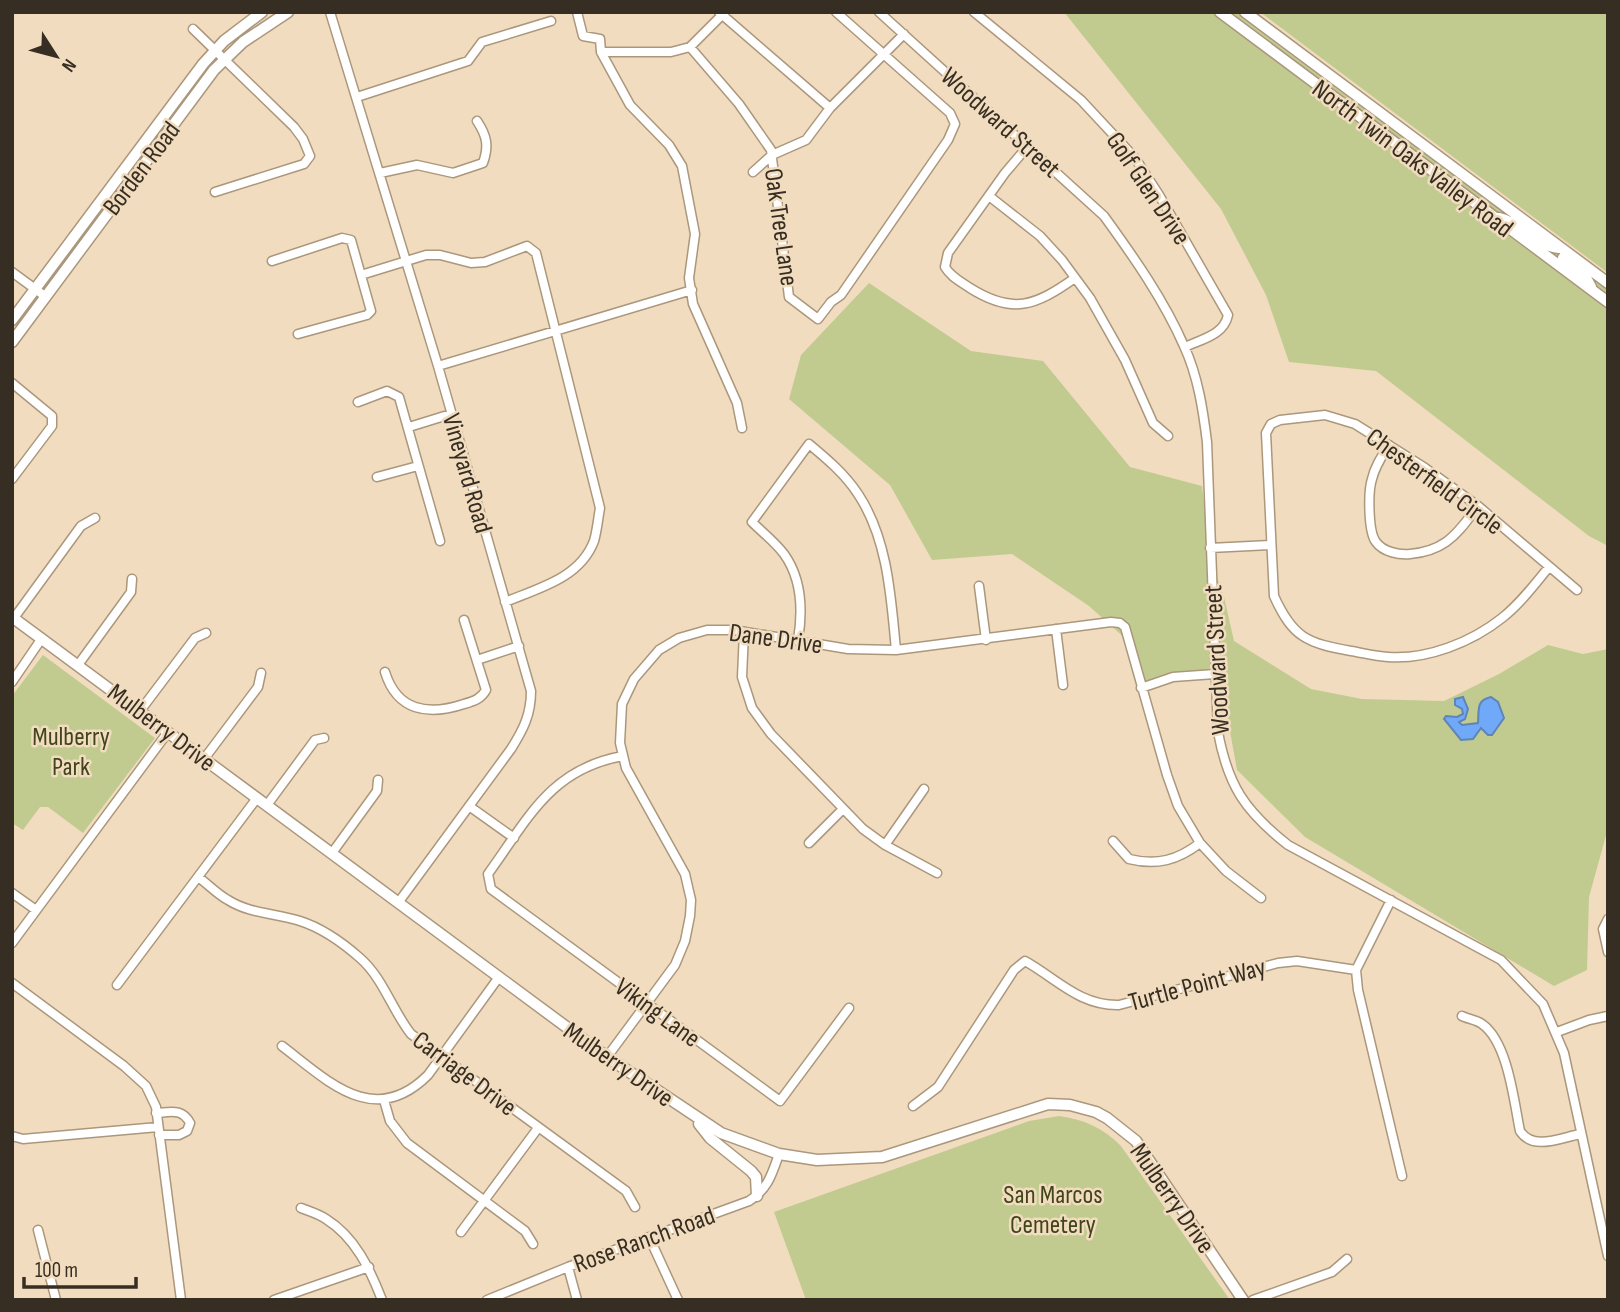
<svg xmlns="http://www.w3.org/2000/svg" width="1620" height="1312" viewBox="0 0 1620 1312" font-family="'Sofia Sans Condensed',sans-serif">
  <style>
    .green { fill: #c1cb90 }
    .water { fill: #70a9f7; stroke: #5f84b7; stroke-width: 2 }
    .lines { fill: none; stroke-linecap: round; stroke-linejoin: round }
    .minor-casing { stroke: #ab977c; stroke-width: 11 }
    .major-casing { stroke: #ab977c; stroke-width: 13 }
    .minor { stroke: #fff; stroke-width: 8 }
    .major { stroke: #fff; stroke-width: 10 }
    .labels { text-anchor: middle; stroke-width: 5; stroke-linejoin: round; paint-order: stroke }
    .street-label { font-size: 26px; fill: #362e22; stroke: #f2dcbf }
    .park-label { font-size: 26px; fill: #40451b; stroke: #f2dcbf }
  </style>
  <rect width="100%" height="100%" fill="#f2dcbf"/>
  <path class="green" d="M1064,12H1242L1608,277V546L1589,536L1376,371L1289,362L1266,295L1221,209Z
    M1260,12H1608V273Z
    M869,283L971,351L1043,361L1130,467L1202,486L1211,561L1224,597L1234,641L1311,689L1362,699L1444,701L1499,674L1548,645L1583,654L1608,649V828L1589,897L1587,970L1554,986L1305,837L1237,770L1215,648V674L1179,676L1141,687L1127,640L1089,606L1012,554L932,560L890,485L789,399L801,355Z
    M43,655L155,738L83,833L48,807H40L23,830L12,823V696Z
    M1059,1116C1083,1119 1104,1128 1121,1146L1230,1300H806L774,1212L1029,1121Z"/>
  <path class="water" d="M1463,697L1468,709L1465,719L1459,722L1462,725L1478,723C1479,710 1476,700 1491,697L1498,702L1504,718L1492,735H1488L1481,728L1473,739L1461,740L1444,719L1446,716L1457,717L1463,714L1462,709L1455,705V699Z"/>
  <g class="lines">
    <defs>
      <path id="minor" d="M330,12L438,366L531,691C531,715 523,730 511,749L398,903
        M577,12L583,36L600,39L601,52L630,105L669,145L682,166L695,234L689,278L693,304L737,403L742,428
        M719,12L830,108
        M879,12L1104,216C1133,256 1164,300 1184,346C1198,376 1203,410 1207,442L1218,732C1228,786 1245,811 1288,845L1501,960L1543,1004L1564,1053L1608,1256
        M974,12L1081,100L1135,158L1159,195L1228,315C1224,335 1202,339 1185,347
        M193,29L294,127L303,139L310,156L304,164L215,192
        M690,47L739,104L771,150L789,297L818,319L831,302L841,295L948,140L955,124L950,113L836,12
        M601,52H671L690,47L725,12
        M357,97L468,61L482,42L551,21
        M1028,146L1005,173L948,253L945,267C951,277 960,281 970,288C1013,315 1035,306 1075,278
        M753,172L772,155L806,140L830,108L904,34
        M380,173L417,165L453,173L483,163C489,146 487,136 477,121
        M989,196L1040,236L1062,260L1090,298L1125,360L1153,423L1168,436
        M272,261L342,238L351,240L371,311L367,315L298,334
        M12,272L46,297
        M361,275L426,255H440L471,263L485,262L527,246L536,253L600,508C598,519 597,531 594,541C580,578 539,588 505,602
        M438,366L692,290
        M12,383L52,416V426L12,479
        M358,402L387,391L399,397L440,541
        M409,427L451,414
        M1389,445C1382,456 1375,466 1372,479C1368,491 1368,532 1376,542C1383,552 1399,555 1410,554C1422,553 1436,549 1446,542C1459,533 1468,519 1478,506
        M377,477L418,466
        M1210,548L1270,545
        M1549,567C1534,585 1520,604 1502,618C1472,642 1427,660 1388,657C1375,656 1363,653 1351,651C1307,643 1293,638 1274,596L1266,433L1271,424L1280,420L1325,415L1355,424L1425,468L1478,506L1577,590
        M979,586L986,640
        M14,618L81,526L95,518
        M1056,629L1063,685
        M744,632L742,677L752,708L771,734L863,829L885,845L937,873
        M798,640C803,610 802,579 784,554C775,542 762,532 752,522L809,444C827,459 845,474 858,494C888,539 891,598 896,650
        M477,660L519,646
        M78,665L131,592L132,579
        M385,672C397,711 428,716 464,704C474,701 481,699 486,690L464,620
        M12,682L42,638
        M1141,688L1173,677L1215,674
        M140,711L195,638L206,633
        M623,756C550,769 528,819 488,874L491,889L780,1101L849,1008
        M204,759L258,687L261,673
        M267,805L315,740L324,738
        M469,806L514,838
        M1113,841L1129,859C1157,866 1178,860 1200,843
        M809,843L843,809
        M885,845L924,789
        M332,853L377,791L378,780
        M198,877C208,884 217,894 228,900C250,914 276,913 300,921C322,928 343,943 360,958C383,978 392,1010 411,1034L626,1191L635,1207
        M12,893L36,910
        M1391,900L1356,970L1358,990L1402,1176
        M1608,919L1603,929L1608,952
        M12,943L168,732
        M12,983L124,1066L146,1086L156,1107L181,1300
        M117,985L257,798
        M1462,1016C1468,1019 1477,1020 1482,1024C1508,1042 1514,1102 1520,1131C1533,1151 1560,1138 1580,1134
        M1557,1032L1589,1020L1608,1016
        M282,1046C328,1081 374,1129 428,1075L499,977
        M607,1057L675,965L685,941L690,916L691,900L685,874L626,768L620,743L622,704L634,679L659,650L679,638L707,630H734L848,649L896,650L1111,622L1120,623L1125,627L1167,775L1178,806L1200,843L1226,871L1261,898
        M384,1100L390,1121L407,1143L525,1231L533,1244
        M913,1106L938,1087L1014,970L1025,961C1057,979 1080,1006 1119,1005L1278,963L1297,961L1356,970
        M156,1113C171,1112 182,1108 190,1123L187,1131L179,1135H159
        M12,1136L23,1139L158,1127
        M301,1208C309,1211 319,1214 326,1219C355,1237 370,1269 382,1300
        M38,1230L56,1300
        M461,1232L538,1128
        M649,1237L678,1300
        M568,1267L577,1300
        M274,1300L369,1267
        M487,1300L568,1267L749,1201C768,1189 772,1174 779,1154
        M1253,1300L1332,1272L1347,1259"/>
      <path id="major" d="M1220,12L1608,302
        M1245,12L1608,283
        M1499,218C1522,223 1535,246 1559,248
        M1563,258L1585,276L1591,287
        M12,320L203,64L224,41L262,12
        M12,342L214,70L243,42L288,12
        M12,617L607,1057L721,1133L779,1154L817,1160L882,1157L1048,1104L1070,1105L1096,1112L1107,1118L1136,1141L1243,1300
        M699,1124L710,1138L751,1171L756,1177L757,1196"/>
    </defs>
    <use href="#minor" class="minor-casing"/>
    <use href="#major" class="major-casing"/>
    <use href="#minor" class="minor"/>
    <use href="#major" class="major"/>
  </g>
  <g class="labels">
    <g class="street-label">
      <text transform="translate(1001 122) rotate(42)" y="9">Woodward Street</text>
      <text transform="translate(1413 158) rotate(37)" y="9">North Twin Oaks Valley Road</text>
      <text transform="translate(141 168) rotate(-53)" y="9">Borden Road</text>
      <text transform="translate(1149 188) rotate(56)" y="9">Golf Glen Drive</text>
      <text transform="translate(782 227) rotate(82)" y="9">Oak Tree Lane</text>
      <text transform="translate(468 473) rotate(74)" y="9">Vineyard Road</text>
      <text transform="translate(1435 481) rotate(36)" y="9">Chesterfield Circle</text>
      <text transform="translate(776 638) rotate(8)" y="9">Dane Drive</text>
      <text transform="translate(1216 660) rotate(-93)" y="9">Woodward Street</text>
      <text transform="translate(162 727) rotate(37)" y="9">Mulberry Drive</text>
      <text transform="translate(1197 984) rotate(-15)" y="9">Turtle Point Way</text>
      <text transform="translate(658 1012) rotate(36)" y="9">Viking Lane</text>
      <text transform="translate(619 1064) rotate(35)" y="9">Mulberry Drive</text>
      <text transform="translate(465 1073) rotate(37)" y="9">Carriage Drive</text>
      <text transform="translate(1173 1198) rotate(55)" y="9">Mulberry Drive</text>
      <text transform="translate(644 1239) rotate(-20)" y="9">Rose Ranch Road</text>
    </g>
    <g class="park-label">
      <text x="71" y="745">Mulberry<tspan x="71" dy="30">Park</tspan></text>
      <text x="1053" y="1203">San Marcos<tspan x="1053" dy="30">Cemetery</tspan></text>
    </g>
  </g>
  <rect width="1620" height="1312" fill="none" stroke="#362e22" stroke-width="28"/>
  <g transform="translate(56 56) rotate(126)" stroke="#f2dcbf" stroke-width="5" paint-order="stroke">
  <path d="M0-5L12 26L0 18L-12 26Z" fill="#362e22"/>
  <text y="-10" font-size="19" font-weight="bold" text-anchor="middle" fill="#362e22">N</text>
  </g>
  <path d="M24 1277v10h112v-10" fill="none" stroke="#362e22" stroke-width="3.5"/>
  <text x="35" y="1277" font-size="21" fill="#362e22" stroke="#f2dcbf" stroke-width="5" paint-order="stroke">100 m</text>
</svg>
